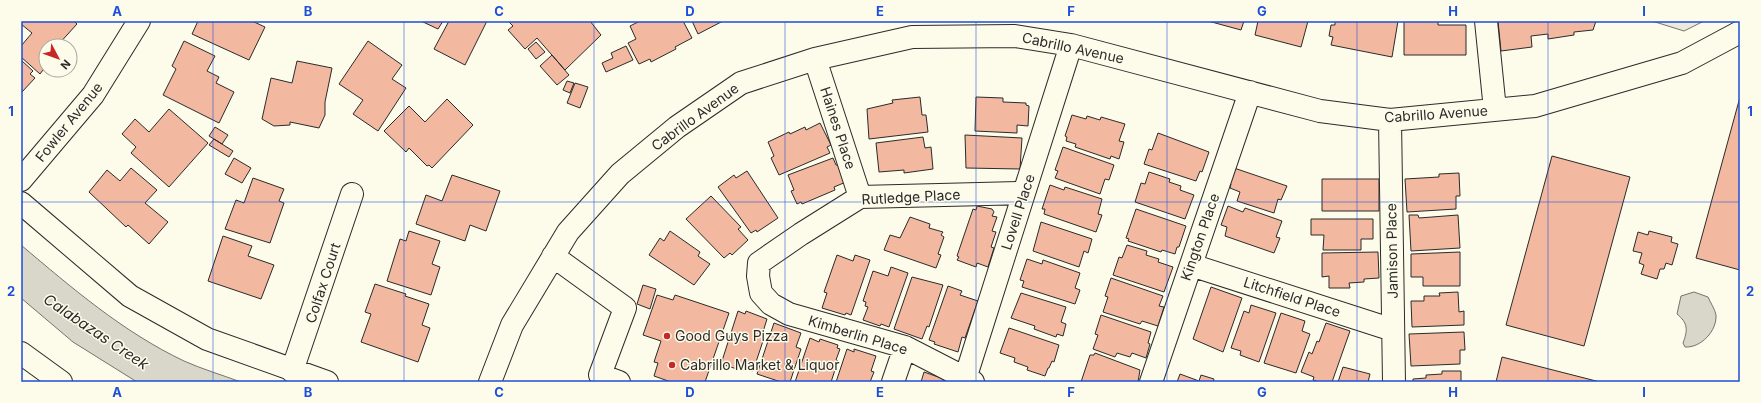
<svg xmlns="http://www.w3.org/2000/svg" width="1761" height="403" viewBox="0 0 1761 403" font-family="Inter,sans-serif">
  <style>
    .green { fill: #ecebdb; stroke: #74746e }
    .water { fill: #d8d7c9; stroke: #74746e }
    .building { fill: #f2b8a0; stroke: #2b2b2b }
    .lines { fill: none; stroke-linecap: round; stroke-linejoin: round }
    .minor-casing { stroke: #2b2b2b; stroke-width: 24 }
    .minor { stroke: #fdfbea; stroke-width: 22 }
    .grid { fill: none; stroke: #1d4ed8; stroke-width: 1; stroke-opacity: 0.55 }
    .poi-dot { fill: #c62828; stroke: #fdfbea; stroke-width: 1.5 }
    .labels { text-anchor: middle; stroke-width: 3; stroke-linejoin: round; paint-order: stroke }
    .street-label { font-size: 14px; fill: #2b2b2b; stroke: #fdfbea }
    .poi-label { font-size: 14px; fill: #2b2b2b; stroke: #fdfbea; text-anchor: start }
    .water-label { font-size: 15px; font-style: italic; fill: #2b2b2b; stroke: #fdfbea }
    .neatline { fill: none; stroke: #1d4ed8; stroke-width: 1.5 }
    .grid-label { font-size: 13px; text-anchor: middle; font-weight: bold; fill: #1d4ed8 }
  </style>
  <rect width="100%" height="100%" fill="#fdfbea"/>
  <path class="green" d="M1652,21H1704L1684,31Z"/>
  <path class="water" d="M21,245C72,288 123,332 184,361C202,369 222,375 241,382H137L73,342L21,298Z
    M1694,292L1708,297C1710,302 1715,309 1716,315C1717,331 1701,348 1685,347L1683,343C1688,330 1688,323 1677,314L1681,296Z"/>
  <path class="building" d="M21,21H74L77,24L57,46H46V66L40,74L21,57V46L32,33L21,24Z
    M198,21H252L265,27L249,60L192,34Z
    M421,21H443L438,29Z
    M449,21H487L465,65L434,49Z
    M508,21H590L601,35L565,70L537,38L525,49L508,30L513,26Z
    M640,21H683L692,38L675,47L676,49L651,62L650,59L639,64L628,43L636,39L630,26Z
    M692,21H723L698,34Z
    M1208,21H1244L1241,30Z
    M1258,21H1308L1301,47L1255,35Z
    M1335,21H1398L1392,57L1331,45L1333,37L1329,36L1331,25H1335Z
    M1404,21H1438V25H1466V55H1404Z
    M1498,21H1596L1593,30L1574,32V35L1548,39V34L1531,36L1532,47L1501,51Z
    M184,41L215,56L207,71L219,77L216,83L234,92L219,123L163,95L176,69L172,66Z
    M368,41L402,65L392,79L406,88L378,131L353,114L363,100L339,84Z
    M536,42L545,52L536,59L528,49Z
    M626,46L633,60L606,72L602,63L613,58L611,53Z
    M552,55L569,75L557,85L540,66Z
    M21,60L33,71L30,74L35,78L21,93Z
    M297,61L332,68L325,102V115L319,128L290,122V125L274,126L262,119L271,78L292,83Z
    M567,81L574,83L570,93L563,90Z
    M575,83L588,87L580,108L567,103Z
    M920,97L922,115H926L928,132L869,139L867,109L893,103L892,100Z
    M976,97L1003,98V102L1026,103V105L1029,106L1028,126L1017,125V133L975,131Z
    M1740,97V270L1696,258Z
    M447,99L473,125L432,168L429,165L427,166L409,148L406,152L384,131L409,106L425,122Z
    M169,109L208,143L169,187L131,153L136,147L122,134L135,119L149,132Z
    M1072,115L1086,119L1087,116L1100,120L1101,117L1125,124L1119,141L1124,142L1119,159L1111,156L1110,159L1075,147L1076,144L1066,141L1067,137L1065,136Z
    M820,123L831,145L827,147L830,153L779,175L771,158L774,156L768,142L789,132L790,134L805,127L806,130Z
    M215,127L228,135L222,144L209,136Z
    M1158,133L1209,152L1202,172L1200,171L1196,181L1144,164L1149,149L1152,150Z
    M965,135L1022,138L1020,169L966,168Z
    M923,137L925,148L931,147L933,169L904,173V170L879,172L876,143Z
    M214,139L233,151L229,157L209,145Z
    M1063,147L1114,165L1109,180L1105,179L1100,194L1055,178L1058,171L1055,170Z
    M1552,156L1630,177L1584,346L1506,325Z
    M234,158L251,168L242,183L225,174Z
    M833,158L836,165H839L846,182L834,187L835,190L802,204L801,202L797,204L791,191L794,190L788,175Z
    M131,168L157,190L145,203L168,222L149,244L128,225L126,227L89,192L107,170L120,181Z
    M1234,168L1287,186L1281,200L1278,199L1274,213L1237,201L1240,192L1230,188L1231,184L1229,183Z
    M747,171L778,218L757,232L756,230L751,233L718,187L734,175L736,178Z
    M1149,172L1170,179L1169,182L1181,186L1180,190L1194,195L1185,219L1135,202L1141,183L1145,184Z
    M1459,173L1460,196H1456V209L1407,212L1405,179L1439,177V174Z
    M452,175L500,191L486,231L470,225L465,241L416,224L426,195L442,201Z
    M253,178L284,189L279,201L284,203L270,243L225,229L236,200L244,203Z
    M1322,179H1379V211H1322Z
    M1050,185L1064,190L1065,187L1102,199L1098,214L1102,215L1096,232L1044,214L1045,209H1042Z
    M711,196L741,227L738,229L748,240L732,255L730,253L724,258L686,219Z
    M977,206L992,209L994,212L992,216L997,217L992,231L996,232L991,247L994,248L988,267L977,263L976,267L957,260L959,257L957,256L973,209L976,210Z
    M1228,206L1243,212L1245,208L1282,221L1276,237L1280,238L1274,253L1225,236L1227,227L1221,225Z
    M1136,209L1186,226L1179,247H1177L1175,254L1162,250L1161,252L1128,241L1129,239L1126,238Z
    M1409,215H1418L1419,218L1458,215L1460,248L1411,251Z
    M910,217L930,224L929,228L943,232L941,235L944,237L938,254L941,255L936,268L884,250L890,235L900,238Z
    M1311,219H1373V239H1361V250H1323L1324,235H1311Z
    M1041,222L1092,239L1088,253L1084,251L1079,267L1033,251Z
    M409,231L440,241L432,264L440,267L431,295L387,281L400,239L406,241Z
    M670,231L700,252L698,256L710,264L694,285L649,255L660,238L664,241Z
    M1649,231L1672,237L1671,242L1678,244L1672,265L1666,263L1664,269H1660L1657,279L1641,274L1644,265L1639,263L1642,253L1633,251L1638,232L1648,235Z
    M223,236L252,246L248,256L274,265L261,299L208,281Z
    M1127,245L1147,251L1146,255L1159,259L1158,262L1173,267L1164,292L1113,275L1119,257L1122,258Z
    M1378,252L1379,278L1364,279V282L1349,283L1350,288H1329V276L1322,277V253Z
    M1460,252V286H1423V277H1411V254Z
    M837,255L853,261L855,255L870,260L851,315L846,313L845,315L822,308L827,293L824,292Z
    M1027,259L1042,264L1043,260L1080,273L1075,288L1080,290L1075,304L1022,287L1024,281L1020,280Z
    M891,267L908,273L889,327L881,324L880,326L863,320L868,307L865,306L866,302L863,301L873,271L888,276Z
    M912,277L943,285L929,327L927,326L922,339L894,329Z
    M1111,278L1163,296L1159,306L1164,307L1158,326L1142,321L1140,324L1103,312L1108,297L1105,296Z
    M375,284L406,294L405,296L429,304L422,325L430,328L418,362L361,342L371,314L365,312Z
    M643,285L656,289L650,309L637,304Z
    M948,286L962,291L960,295L978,301L965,338L962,337L958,352L934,344L935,342L929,340Z
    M1211,287L1242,298L1223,352L1193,339Z
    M1458,292L1459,312L1464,311V325L1412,327L1411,301H1424V296H1440L1439,293Z
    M1021,293L1066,307L1061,322L1066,324L1063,336L1057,334L1056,337L1034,329L1035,326L1011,318Z
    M657,295L673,300L675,295L729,313L705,382H671L654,376L658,363L654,362L661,341L643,335Z
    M1251,305L1276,313L1259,362L1240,355L1241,351L1231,348L1244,311L1249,313Z
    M738,311L745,314L746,311L767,319L762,335H765L753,371L738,367L737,369L721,364Z
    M1281,313L1305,321L1302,331L1310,334L1296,373L1264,363Z
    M1101,315L1151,332L1148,343L1150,344L1146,358L1132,353L1130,357L1117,353L1115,357L1093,349L1098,335L1095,334Z
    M774,323L801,333L796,347L801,349L790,382H781L757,374Z
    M1326,323L1350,331L1332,382H1319L1313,380L1314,377L1301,372L1309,352L1312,354L1317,341L1319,342Z
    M1009,328L1059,345L1054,362L1052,361L1049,368H1048L1045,376L1027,370L1028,367L1014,362L1015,358L1000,353Z
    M1464,332L1465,350H1460V364L1411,366L1409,334Z
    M810,338L819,342L820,339L838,345L837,348L840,349L836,360L838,361L831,382H795Z
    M847,349L854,352V349L876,356L871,371L874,372L870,382H836Z
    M1095,353L1140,370L1138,382H1081L1090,355H1094Z
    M1502,357L1600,382H1496Z
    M1343,367L1370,374L1368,382H1338Z
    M1442,371H1461V382H1413V379L1426,378V375L1442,374Z
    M924,372L944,379L943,382H921Z
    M1180,374L1199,381L1201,375L1214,379L1213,382H1177Z"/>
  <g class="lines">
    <defs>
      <path id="minor" d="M1486,21L1495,110
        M815,59L860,197
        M1390,120L1394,382
        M21,180L93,95L139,21
        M21,203L130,296L207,339L327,382
        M553,256L625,308L600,375L619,382
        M1191,265L1393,330
        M21,353L61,382
        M292,371L352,194
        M965,379L1071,45
        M490,382L512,325L568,232L620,174L677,127L741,83L815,59L912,37L1015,36L1071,45L1320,111L1390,120L1535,106L1682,63L1740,32
        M893,382L905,347
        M973,382L905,347L789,314L771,304L761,293L758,276L759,263L801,234L860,197L1023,193
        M1151,382L1250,92"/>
    </defs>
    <use href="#minor" class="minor-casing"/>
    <use href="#minor" class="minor"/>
  </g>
  <path class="grid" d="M213,21V382M404,21V382M594,21V382M785,21V382M976,21V382M1167,21V382M1357,21V382M1548,21V382M21,202H1740"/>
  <g class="poi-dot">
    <circle cx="667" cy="336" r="4"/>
    <circle cx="672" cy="365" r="4"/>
  </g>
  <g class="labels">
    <g class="street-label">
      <text transform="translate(1073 48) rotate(12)" y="5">Cabrillo Avenue</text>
      <text transform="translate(1436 114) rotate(-4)" y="5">Cabrillo Avenue</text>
      <text transform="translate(695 117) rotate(-36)" y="5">Cabrillo Avenue</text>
      <text transform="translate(69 122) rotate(-51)" y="5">Fowler Avenue</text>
      <text transform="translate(838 128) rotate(72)" y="5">Haines Place</text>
      <text transform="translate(911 197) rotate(-3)" y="5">Rutledge Place</text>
      <text transform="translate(1018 212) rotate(-72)" y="5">Lovell Place</text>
      <text transform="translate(1200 237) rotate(-71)" y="5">Kington Place</text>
      <text transform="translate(1392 251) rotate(-91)" y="5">Jamison Place</text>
      <text transform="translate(323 283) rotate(-72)" y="5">Colfax Court</text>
      <text transform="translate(1292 297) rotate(18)" y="5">Litchfield Place</text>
      <text transform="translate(858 335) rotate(17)" y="5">Kimberlin Place</text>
    </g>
    <g class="poi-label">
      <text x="675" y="341">Good Guys Pizza</text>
      <text x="680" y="370">Cabrillo Market &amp; Liquor</text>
    </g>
    <g class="water-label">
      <text transform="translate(96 332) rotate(34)" y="5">Calabazas Creek</text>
    </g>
  </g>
  <rect width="1761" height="403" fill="none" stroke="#fdfbea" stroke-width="44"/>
  <g transform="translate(58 58) rotate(131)"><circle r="19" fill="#fdfbea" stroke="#a9a89e"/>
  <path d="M0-3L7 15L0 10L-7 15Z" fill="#c62828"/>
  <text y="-6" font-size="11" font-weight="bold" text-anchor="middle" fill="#2b2b2b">N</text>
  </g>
  <rect x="22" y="22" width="1717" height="359" class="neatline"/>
  <g class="grid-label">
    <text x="117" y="16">A</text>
    <text x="308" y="16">B</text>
    <text x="499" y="16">C</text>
    <text x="690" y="16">D</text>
    <text x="880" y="16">E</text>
    <text x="1071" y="16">F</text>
    <text x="1262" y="16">G</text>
    <text x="1453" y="16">H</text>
    <text x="1644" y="16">I</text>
    <text x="11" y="116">1</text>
    <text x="1750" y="116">1</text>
    <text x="11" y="296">2</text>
    <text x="1750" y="296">2</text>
    <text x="117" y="397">A</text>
    <text x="308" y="397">B</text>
    <text x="499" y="397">C</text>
    <text x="690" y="397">D</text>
    <text x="880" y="397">E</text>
    <text x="1071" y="397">F</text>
    <text x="1262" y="397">G</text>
    <text x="1453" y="397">H</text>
    <text x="1644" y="397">I</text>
  </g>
</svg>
